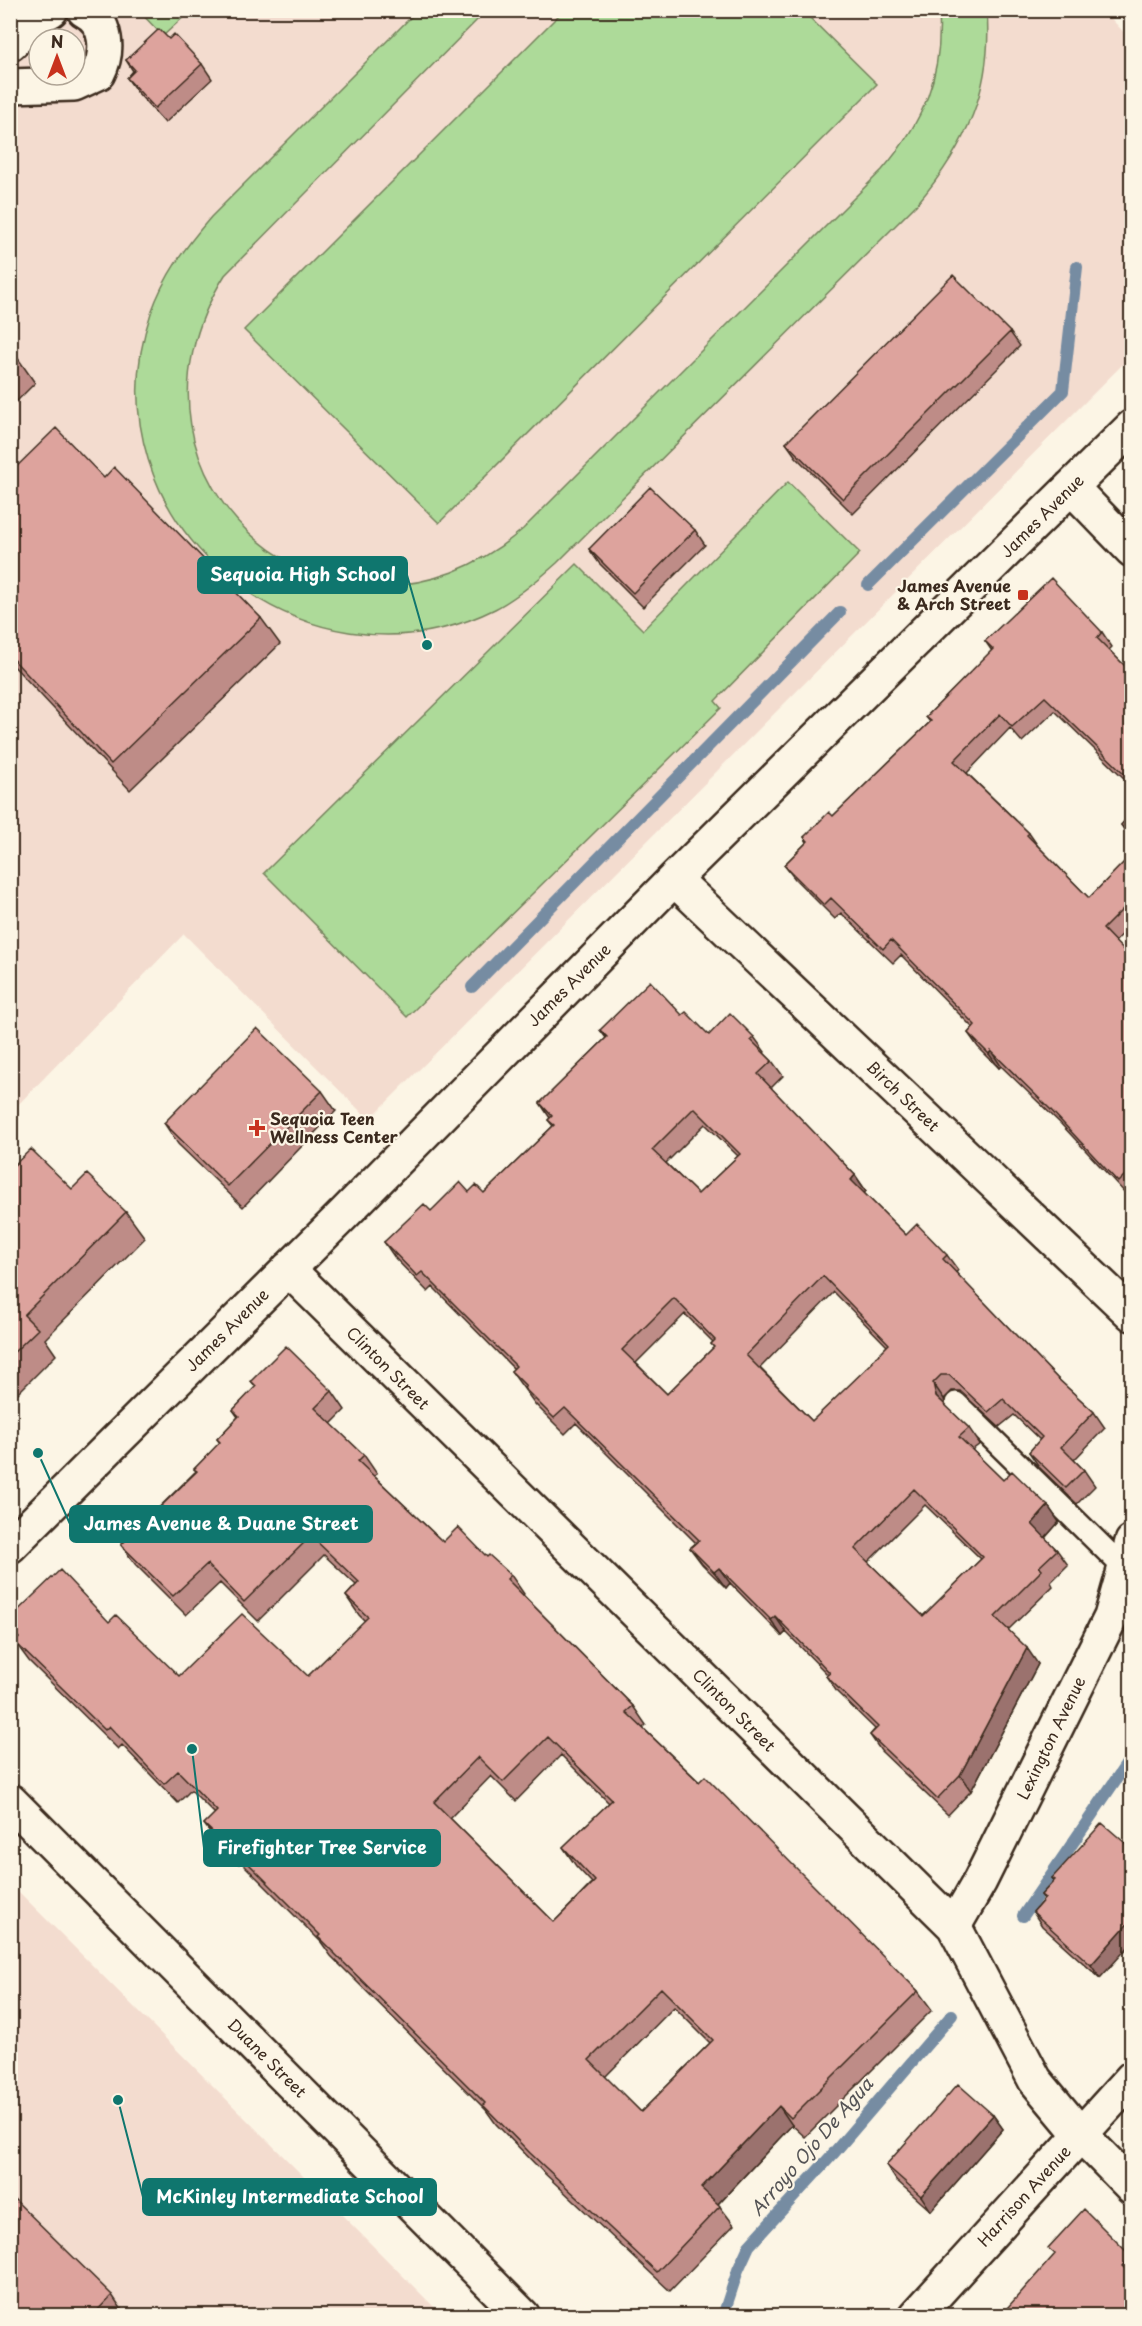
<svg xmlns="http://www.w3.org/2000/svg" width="1142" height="2326" viewBox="0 0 1142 2326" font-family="'Playpen Sans',sans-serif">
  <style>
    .built { fill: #f3dccf; fill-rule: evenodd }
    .green { fill: #adda99; stroke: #74825c; stroke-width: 1.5 }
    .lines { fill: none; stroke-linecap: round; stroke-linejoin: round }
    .stream { stroke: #768ca2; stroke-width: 12 }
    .lane-casing { stroke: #3b2a1e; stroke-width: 26 }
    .street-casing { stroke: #3b2a1e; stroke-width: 38 }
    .lane { stroke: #fcf5e5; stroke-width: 21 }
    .street { stroke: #fcf5e5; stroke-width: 33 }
    .wall { fill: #be8c87; stroke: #3b2a1e; stroke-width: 1.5; fill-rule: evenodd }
    .shaded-wall { fill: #9b726e; stroke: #3b2a1e; stroke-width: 1.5 }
    .building { fill: #dda39d; stroke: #3b2a1e; stroke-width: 1.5; fill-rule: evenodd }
    .poi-dot { fill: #c8321e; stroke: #fcf5e5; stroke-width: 2 }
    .labels { text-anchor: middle; stroke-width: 4.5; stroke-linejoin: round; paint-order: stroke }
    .street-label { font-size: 16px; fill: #3b2a1e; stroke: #fcf5e5 }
    .poi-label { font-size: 16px; font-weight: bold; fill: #3b2a1e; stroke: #fcf5e5; text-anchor: end }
    .water-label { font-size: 18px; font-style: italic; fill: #545355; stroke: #fcf5e5 }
    .leader { fill: none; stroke: #0f766e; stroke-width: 2 }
    .callout-dot { fill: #0f766e; stroke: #fcf5e5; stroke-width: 2 }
    .callout { fill: #0f766e; stroke: #0f766e; stroke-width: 2 }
    .callout-label { font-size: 18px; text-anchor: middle; font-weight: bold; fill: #fff }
  </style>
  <rect width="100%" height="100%" fill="#fcf5e5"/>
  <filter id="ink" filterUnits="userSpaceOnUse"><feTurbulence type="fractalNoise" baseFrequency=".0167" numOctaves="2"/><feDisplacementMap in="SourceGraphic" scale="12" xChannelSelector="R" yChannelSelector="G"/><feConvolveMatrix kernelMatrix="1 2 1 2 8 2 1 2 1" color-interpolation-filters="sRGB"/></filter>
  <g filter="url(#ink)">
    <path class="built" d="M11,11H1104L1131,40V356L369,1120L184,934L11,1112ZM39,39H75V75H39Z
      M11,1884L442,2315H11Z"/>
    <path class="green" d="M418,10L486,11L225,275C95,481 338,688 523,529L882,170C924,121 943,76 939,11H987C993,89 966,146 917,204L557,563C538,580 518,597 495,609C303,705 81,519 151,313C164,276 185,247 211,217Z
      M139,11H190L163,36Z
      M563,11H803L877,84L439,523L244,330Z
      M788,482L860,553L715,701L721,708L407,1017L264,873L577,564L643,630Z"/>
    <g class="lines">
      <path class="stream" d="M868,585L1063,391L1077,267
        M472,987L840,612
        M1023,1916L1132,1756
        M723,2316L738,2270L749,2246L833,2154L952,2015"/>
      <defs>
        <path id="lane" d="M956,1403L1124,1568"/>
        <path id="street" d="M10,44L39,17L51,10
          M10,86L74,84L98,73C109,52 108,22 84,10
          M1071,487L1132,550
          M674,879L1132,1314
          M288,1269L954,1926L1035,2080L1080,2134L1132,2187
          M10,1546L344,1214L674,879L1132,427
          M10,1801L523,2316
          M954,1926L980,1881L1111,1617L1132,1542
          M916,2316L1132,2078"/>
      </defs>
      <use href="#lane" class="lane-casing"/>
      <use href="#street" class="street-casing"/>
      <use href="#lane" class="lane"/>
      <use href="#street" class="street"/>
    </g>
    <path class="wall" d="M169,39L202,64L212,79L165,123L137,92L127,78L133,71L126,60Z
      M1010,332L1020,346L853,514L796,457L786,443Z
      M10,351L17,357L35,383L10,408Z
      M10,473L104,478L261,618L280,644L130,790L10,662Z
      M695,530L705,545L643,607L599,563L589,549Z
      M1102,632L1112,647L1109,650L1131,672V785L1055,711L1022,742L1010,728L967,773L1029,833L1038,846L1089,898L1131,855V925L1115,942L1131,958V1193L1128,1196L1060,1123L1001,1066L999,1068L978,1047L968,1033L973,1028L901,955L893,963L841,913L835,919L795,879L784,865L807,842L804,837L833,816L930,722L926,717L992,651L985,641Z
      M1131,814V840L1121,825Z
      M682,1015L709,1035L754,1037L765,1052L764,1053L772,1061L783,1076L771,1088L855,1175L866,1191L864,1193L906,1235L947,1255L958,1270L956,1273L1057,1378L1094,1412L1105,1428L1074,1460L1084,1470L1095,1486L1077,1504L1040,1468L1029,1452L1040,1440L1014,1415L999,1427L960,1391H952L944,1399L945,1406L969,1428L980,1444L972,1450L1003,1480L1048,1506L1059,1522L1045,1538L1057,1550L1068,1565L1051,1582L1053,1586L1008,1630L1038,1664L971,1791L948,1815L881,1751L870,1735L875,1729L837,1692L826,1676L828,1675L786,1632L782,1636L730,1583L726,1588L702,1564L690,1548L696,1543L576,1423L565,1434L535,1404L511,1371L514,1369L433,1287L428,1292L395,1258L384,1242L431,1211L469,1192L484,1193L553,1126L548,1120L550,1118L540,1103L606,1038L600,1030ZM705,1124L738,1156L698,1194L666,1163ZM834,1292L887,1346L873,1363L812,1421L760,1368ZM685,1314L713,1342L711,1344L714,1347L667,1394L636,1363ZM925,1505L981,1559L923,1616L868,1562Z
      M322,1091L336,1111L243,1207L178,1144L164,1123Z
      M10,1169L72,1189L126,1212L145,1238L45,1339L56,1355L10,1401Z
      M251,1381L332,1391L345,1410L331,1424L364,1455L377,1474L374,1476L443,1542L487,1557L511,1575L524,1594L523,1595L633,1706L646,1725L643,1728L918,1991L932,2010L805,2137L792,2125L718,2204L734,2225L670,2291L543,2172L496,2124L486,2110L331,1956L321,1942L241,1862L239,1864L218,1843L204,1824L215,1814L191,1790L178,1803L122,1745L118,1749L29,1661L15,1642L17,1640L10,1630V1618L109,1622L179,1676H308L365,1621L359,1615L346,1596L356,1585L324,1555L258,1621L220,1583L186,1615L135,1564L121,1545L196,1471L194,1469L220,1443L217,1439L238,1417L233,1410L256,1387ZM561,1755L609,1803L563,1847L576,1866L592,1883L554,1922L450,1818L491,1776L516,1801ZM674,2007L710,2043L641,2112L605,2077Z
      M1131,1848L1100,1978L1042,1926L1033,1912L1044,1899L1041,1895L1054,1881L1052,1878Z
      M993,2115L1003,2129L931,2211L896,2180L886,2165Z
      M112,2295L126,2316H10Z"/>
    <path class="shaded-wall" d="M991,1051L1001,1066L999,1068L989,1054Z
      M855,1175L866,1191L862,1196L851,1180Z
      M933,1383L944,1399L947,1412L936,1396Z
      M1048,1506L1059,1522L1043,1540L1032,1524Z
      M719,1568L730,1583L726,1588L714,1572Z
      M775,1616L786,1632L782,1636L771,1620Z
      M1027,1648L1038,1664L971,1791L960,1775Z
      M1131,1920V1944L1100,1978L1091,1965Z
      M779,2106L792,2125L715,2207L701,2188Z
      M993,2115L1003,2129L931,2211L921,2196Z
      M1131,2256V2279L1122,2266Z"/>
    <path class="building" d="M159,29L169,39L174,34L202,64L155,108L127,78L135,70L126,60Z
      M953,275L1010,332L843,499L786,443Z
      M10,351L17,357L10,363Z
      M56,428L104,478L114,467L261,618L111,764L10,656V473Z
      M650,487L695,530L633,593L589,549Z
      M1051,578L1102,632L1097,638L1131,672V780L1045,697L1012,727L1000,714L954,761L1029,833L1027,835L1089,898L1131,855V901L1103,929L1131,958V1179L1126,1174L1118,1182L1050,1109L991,1051L989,1054L968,1033L975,1025L891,940L883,949L831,898L824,905L784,865L808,841L804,837L829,812L833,816L931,721L926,717L993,649L985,641Z
      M1131,814V835L1121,825Z
      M650,981L682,1015L686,1012L709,1035L730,1013L754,1037L751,1040L772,1061L758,1074L855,1175L851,1180L906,1235L917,1224L947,1255L943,1259L1057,1378L1094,1412L1061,1447L1084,1470L1066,1488L1029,1452L1042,1437L1003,1399L988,1412L949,1375H941L933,1383L936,1396L969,1428L959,1437L1003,1480L1012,1471L1048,1506L1032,1524L1057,1550L1039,1567L1042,1570L995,1617L1027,1648L960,1775L937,1799L870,1735L878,1727L826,1676L830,1673L817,1659L775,1616L771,1620L719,1568L714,1572L690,1548L699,1540L565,1408L554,1418L524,1388L526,1386L511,1371L516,1366L422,1272L417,1276L384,1242L424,1204L431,1211L460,1182L469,1192L476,1185L484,1193L554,1125L548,1120L552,1116L540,1103L607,1037L600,1030ZM694,1108L740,1154L698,1194L652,1150ZM823,1276L889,1344L872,1361L873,1362L812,1421L746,1355ZM674,1298L715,1340L711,1344L714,1347L667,1394L622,1350ZM914,1489L983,1557L923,1616L855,1549Z
      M257,1028L322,1091L228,1186L164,1123Z
      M31,1149L72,1189L87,1174L126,1212L24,1315L38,1329L10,1356V1169Z
      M286,1346L332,1391L315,1408L364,1455L358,1461L443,1542L458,1527L487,1557L489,1555L511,1575L507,1579L633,1706L626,1712L699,1782L705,1776L918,1991L791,2118L779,2106L701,2188L720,2206L657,2272L530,2153L483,2105L485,2103L318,1937L320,1935L228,1843L226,1845L204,1824L217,1811L178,1771L164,1784L109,1726L105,1730L15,1642L19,1638L10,1629V1618L60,1570L109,1622L116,1615L179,1676L242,1614L308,1676L368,1617L346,1596L359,1582L311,1536L244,1602L207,1564L173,1596L121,1545L197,1471L194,1469L220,1442L217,1439L239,1416L233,1410L256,1386L251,1381ZM548,1737L612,1800L563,1847L595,1881L554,1922L434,1802L478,1757L503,1782ZM661,1988L713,2040L641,2112L589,2060Z
      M1102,1823L1131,1848V1920L1091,1965L1033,1912L1045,1898L1041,1895L1055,1880L1052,1878Z
      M958,2084L993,2115L921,2196L886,2165Z
      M10,2195L112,2295L92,2316H10Z
      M1084,2209L1131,2256L1122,2266L1131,2274V2316H1000L1055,2254L1048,2248Z"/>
  </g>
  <g class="poi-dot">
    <rect x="1017" y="589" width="12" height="12" rx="3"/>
    <path d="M254 1119h6v6h6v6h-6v6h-6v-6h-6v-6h6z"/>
  </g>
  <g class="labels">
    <g class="street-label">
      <text transform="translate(1042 516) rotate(-45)" y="6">James Avenue</text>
      <text transform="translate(569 985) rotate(-45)" y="6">James Avenue</text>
      <text transform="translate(903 1096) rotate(44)" y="6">Birch Street</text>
      <text transform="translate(227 1330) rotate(-45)" y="6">James Avenue</text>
      <text transform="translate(388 1368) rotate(45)" y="6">Clinton Street</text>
      <text transform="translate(734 1710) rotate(45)" y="6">Clinton Street</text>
      <text transform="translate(1051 1738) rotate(-64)" y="6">Lexington Avenue</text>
      <text transform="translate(267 2058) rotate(45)" y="6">Duane Street</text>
      <text transform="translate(1024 2196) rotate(-48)" y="6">Harrison Avenue</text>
    </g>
    <g class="poi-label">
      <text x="1011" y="592">James Avenue<tspan x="1011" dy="18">&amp; Arch Street</tspan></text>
      <text x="270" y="1125" text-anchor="start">Sequoia Teen<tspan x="270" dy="18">Wellness Center</tspan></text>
    </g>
    <g class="water-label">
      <text transform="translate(812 2147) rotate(-49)" y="6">Arroyo Ojo De Agua</text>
    </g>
  </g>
  <path class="leader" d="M427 645L407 575M38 1453L70 1524M192 1749L204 1848M118 2100L143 2197"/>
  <g class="callout-dot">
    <circle cx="427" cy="645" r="6"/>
    <circle cx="38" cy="1453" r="6"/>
    <circle cx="192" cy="1749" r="6"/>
    <circle cx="118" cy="2100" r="6"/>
  </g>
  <g class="callout">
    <rect x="198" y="557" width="209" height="36" rx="6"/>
    <rect x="70" y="1506" width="302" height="36" rx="6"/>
    <rect x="204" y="1830" width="236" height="36" rx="6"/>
    <rect x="143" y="2179" width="293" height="36" rx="6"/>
  </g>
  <g class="callout-label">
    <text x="303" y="581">Sequoia High School</text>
    <text x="221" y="1530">James Avenue &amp; Duane Street</text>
    <text x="322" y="1854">Firefighter Tree Service</text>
    <text x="290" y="2203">McKinley Intermediate School</text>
  </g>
  <rect width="1142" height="2326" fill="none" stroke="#fcf5e5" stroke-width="36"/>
  <rect x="18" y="18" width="1106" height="2290" fill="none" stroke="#3b2a1e" stroke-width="2" filter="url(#ink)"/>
  <g transform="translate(57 57)"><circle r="28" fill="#fcf5e5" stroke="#afa495" stroke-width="1.5"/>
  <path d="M0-4.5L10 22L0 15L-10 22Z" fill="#c8321e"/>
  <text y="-9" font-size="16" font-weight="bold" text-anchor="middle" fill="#3b2a1e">N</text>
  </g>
</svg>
